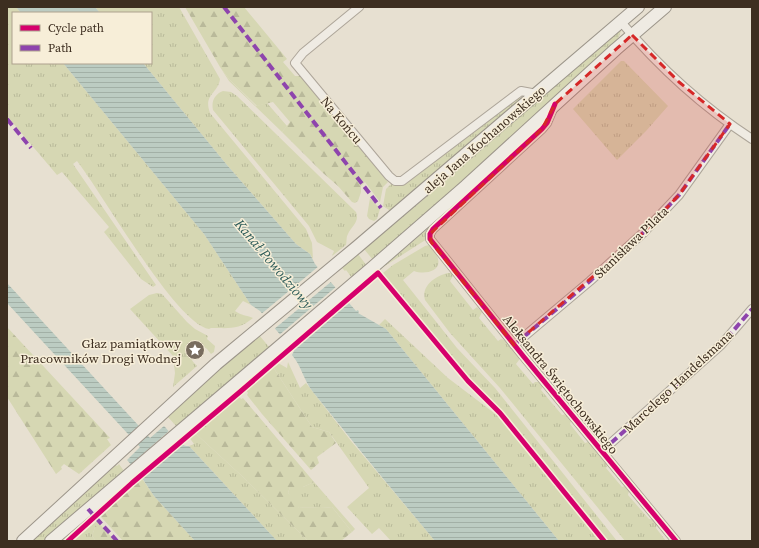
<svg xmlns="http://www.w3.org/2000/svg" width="759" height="548" viewBox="0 0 759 548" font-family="'Source Serif 4',serif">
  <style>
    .grass { fill: url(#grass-tufts) }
    .forest { fill: url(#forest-firs) }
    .water { fill: url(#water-rules) }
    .pier { fill: #e7e0d1 }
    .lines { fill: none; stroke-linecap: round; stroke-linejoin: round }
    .minor-casing { stroke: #ada599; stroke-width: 10 }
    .secondary-casing { stroke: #9c958a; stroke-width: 14 }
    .minor { stroke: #efebe3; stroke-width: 8 }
    .secondary { stroke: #efebe3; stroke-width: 12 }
    .quiet { stroke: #8e44ad; stroke-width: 4; stroke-dasharray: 8 4; stroke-linecap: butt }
    .cycleway-casing { stroke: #f7eed8; stroke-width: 8 }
    .cycleway { stroke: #d6006c; stroke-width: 5 }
    .marked { fill: #d62828; fill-opacity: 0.2; stroke: #d62828; stroke-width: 3; stroke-dasharray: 8 5; stroke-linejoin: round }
    .labels { text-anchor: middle; stroke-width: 3; stroke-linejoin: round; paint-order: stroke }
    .street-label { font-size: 13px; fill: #3d2e20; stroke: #f7eed8 }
    .poi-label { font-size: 13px; fill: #3d2e20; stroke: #f7eed8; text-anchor: end }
    .water-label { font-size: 14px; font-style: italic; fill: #2f5d5a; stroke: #f7eed8 }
  </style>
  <defs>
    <pattern id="grass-tufts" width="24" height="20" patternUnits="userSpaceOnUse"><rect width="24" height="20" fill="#d6d7b3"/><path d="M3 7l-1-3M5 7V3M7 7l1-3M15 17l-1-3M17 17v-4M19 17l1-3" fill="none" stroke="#b9b99a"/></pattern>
    <pattern id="forest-firs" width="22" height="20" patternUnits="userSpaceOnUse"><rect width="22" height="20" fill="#d6d7b3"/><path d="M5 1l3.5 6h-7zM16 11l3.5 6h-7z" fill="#b9b99a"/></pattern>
    <pattern id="water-rules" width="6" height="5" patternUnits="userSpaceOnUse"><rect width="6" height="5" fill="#bcccc2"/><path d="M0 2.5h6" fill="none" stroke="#a2b0a6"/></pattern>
  </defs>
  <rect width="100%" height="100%" fill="#e7e0d1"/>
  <path class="grass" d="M7,7H16L21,13H13V63H63L204,234L251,305L243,301L235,311C242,316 246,315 253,318C238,330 231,328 211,328L209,329C176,324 101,191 77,161L73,164L156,285L153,287L141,279L104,232L109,227L62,172L57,175L7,116Z
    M95,7H179L220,79C218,94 203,94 210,113L306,229L312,243L313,259L310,254L296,244L227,165L143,63H151V13H100Z
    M618,31H621L617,41L509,140L373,260L364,249L424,199Z
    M621,61H624L668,106L646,131L617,160L573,109Z
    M220,67L229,79L256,106L267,103L287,126L282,132L229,81Z
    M223,91L231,92L237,96L356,212C360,222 351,227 348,234C346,237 347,241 346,245L332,256L334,251L317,242L309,226L213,110C211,101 215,94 223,91Z
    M518,97L521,98V101L392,212L383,206L386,189L392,183L401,184L407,183Z
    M370,198L380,209L377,219L374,221L369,219L367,216Z
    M431,226L427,239L380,269Z
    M429,245C432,249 436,252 437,256C444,272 424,275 414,271L403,280L457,348L495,388L617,541H606L501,412L467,376L385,278L383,273L393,265L425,246Z
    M358,254L367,266L352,278L346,270L345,271L342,268Z
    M448,273H451L453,276L450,281L473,310L477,307L482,312L479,318L498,341L501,339L504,340L519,357V360L516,364L533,384L535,382H539L543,386L541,390L562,415L566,414L571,421L570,424L585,443L588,442L608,465L606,468L622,487L625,486L629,491L628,495L649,519H652L657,525L656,528L666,541H625L500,388L450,333L425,300C421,286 435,276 448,273Z
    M157,293L162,294L187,322L195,329L208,336L207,339L215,346L214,352L211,354L207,349L201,345C195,345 187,351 191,358C192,361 195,364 197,366L173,387L175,373L173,356L130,309L149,295Z
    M385,319L448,378L498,416L600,541H559L386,329L379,325Z
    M259,335L270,348L177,427L167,416L207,379Z
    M288,362L300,388L306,383L351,441L435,541H391L379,528L372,534L347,507L369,488L329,432L312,427L273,367L278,363L287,368Z
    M195,433L242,476L308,541H277L189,446L194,444L189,437Z
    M114,464L117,466L119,464L124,471L123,472L124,474L44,541H31Z
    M314,482L355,529L352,532L332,507C321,509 310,507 299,508L293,498L288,493L290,487H303Z
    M97,521L92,536L96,541H73Z"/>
  <path class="forest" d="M185,7H244L287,59L283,62L295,76H300L388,182L383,187L380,202L365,182L361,186V192L358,201L355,203L352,202L338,186L323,173L282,132L290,122L273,102L257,106L229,79L220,67Z
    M7,327L110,438L107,439L111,445L79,474L64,464L61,467L62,469L56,474L7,397Z
    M273,367L312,427L329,432L336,443L317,457L319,463L311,470L262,414L247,395L248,393L246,390Z
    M239,396L241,399L243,398L314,482L303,487H290L288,493L297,500L299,508C310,507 321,509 332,507L352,532L341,541H308L242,476L195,433Z
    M141,477L154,496L195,541H123L101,517Z
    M97,521L115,541H96L92,536Z"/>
  <path class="water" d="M16,7H95L100,13H21Z
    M63,63H143L227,165L296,244L310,254L315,264L356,311L358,310L359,312L358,313L386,329L559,541H435C394,492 353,442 313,392C303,379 302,367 292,355L294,351L260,311L251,305L204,234Z
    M7,283L150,438L164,426C171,433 179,447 189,446L277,541H195L154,496L140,475L127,460L140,447L7,303Z"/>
  <path class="pier" d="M319,266L332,281L273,330L260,315Z
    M337,286L350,301L291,351L278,336Z
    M170,430L182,443L140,479L129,466Z"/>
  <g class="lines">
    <defs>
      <path id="minor" d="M359,7L303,53L295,63L389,176L395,181H402L521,91L537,94
        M621,22C659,67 703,107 752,139
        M553,109L547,123L542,129L433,229L430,234V239L524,357L676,541
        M514,345L590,281L643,233L679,195L730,124
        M602,451L721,345L752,309"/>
      <path id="secondary" d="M23,541L216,364L357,247L638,7
        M51,541L373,267L466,186L616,49L665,7"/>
    </defs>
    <use href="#minor" class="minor-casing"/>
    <use href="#secondary" class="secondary-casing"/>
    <use href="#minor" class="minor"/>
    <use href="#secondary" class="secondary"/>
    <path class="quiet" d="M224,7L381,208
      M7,119L31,148
      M514,345L590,281L643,233L679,195L730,124
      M602,451L721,345L752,309
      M88,509L117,541"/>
    <defs>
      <path id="cycleway" d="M555,104L547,123L542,129L433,229L430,234V239L524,357L676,541
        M68,541L132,483L241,391L378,273L468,381L500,413L604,541"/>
    </defs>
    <use href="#cycleway" class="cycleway-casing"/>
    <use href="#cycleway" class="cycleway"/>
  </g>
  <path class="marked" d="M632,35L679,82L730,124L679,195L643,233L514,345L431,242L430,234L542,129L555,104Z"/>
  <defs>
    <symbol id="sight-disc" viewBox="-11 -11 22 22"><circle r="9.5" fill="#786c5e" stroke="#f7eed8"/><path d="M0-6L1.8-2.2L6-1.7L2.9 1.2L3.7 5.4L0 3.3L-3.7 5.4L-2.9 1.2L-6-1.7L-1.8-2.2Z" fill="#fff"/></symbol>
  </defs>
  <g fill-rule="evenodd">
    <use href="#sight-disc" x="184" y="339" width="22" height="22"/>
  </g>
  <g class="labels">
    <g class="street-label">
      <text transform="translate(342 120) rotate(50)" y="5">Na Końcu</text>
      <text transform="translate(484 139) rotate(-41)" y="5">aleja Jana Kochanowskiego</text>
      <text transform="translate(631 242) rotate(-44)" y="5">Stanisława Pilata</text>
      <text transform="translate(678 381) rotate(-43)" y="5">Marcelego Handelsmana</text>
      <text transform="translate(561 384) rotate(51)" y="5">Aleksandra Świętochowskiego</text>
    </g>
    <g class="poi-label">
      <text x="181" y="348">Głaz pamiątkowy<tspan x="181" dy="15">Pracowników Drogi Wodnej</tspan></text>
    </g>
    <g class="water-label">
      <text transform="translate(274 264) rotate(50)" y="5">Kanał Powodziowy</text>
    </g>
  </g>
  <rect width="759" height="548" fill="none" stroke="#3d2e20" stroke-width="16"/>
  <rect x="12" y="12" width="140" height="52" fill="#f7eed8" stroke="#ada18e"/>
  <rect x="20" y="25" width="20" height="6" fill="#d6006c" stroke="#ada18e"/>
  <text x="48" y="32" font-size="12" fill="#3d2e20">Cycle path</text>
  <rect x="20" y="45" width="20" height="6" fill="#8e44ad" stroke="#ada18e"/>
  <text x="48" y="52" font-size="12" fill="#3d2e20">Path</text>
</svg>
